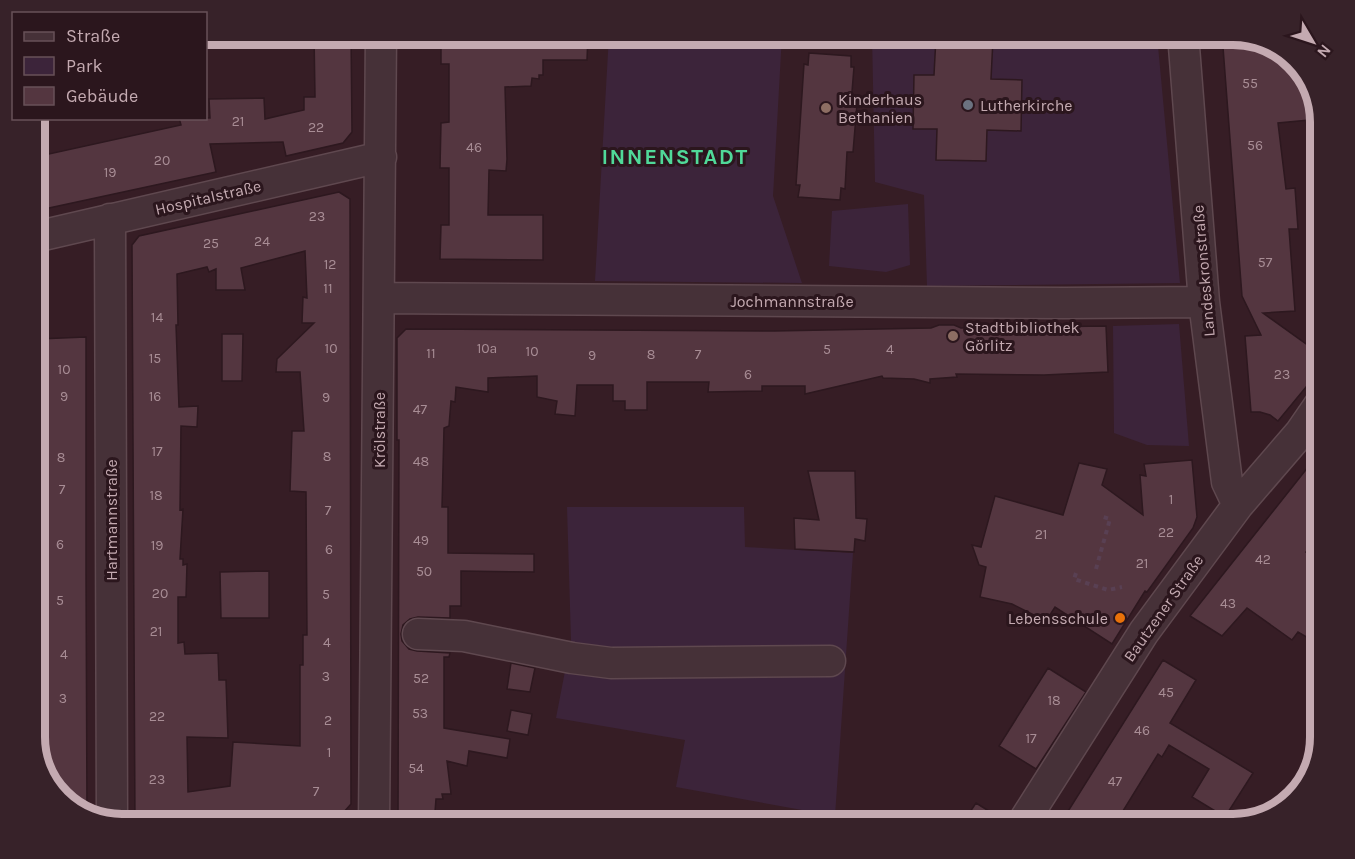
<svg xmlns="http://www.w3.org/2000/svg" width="1355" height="859" viewBox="0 0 1355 859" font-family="Karla,sans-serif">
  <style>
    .green { fill: #3c243a }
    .building { fill: #543640; stroke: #2d181f; stroke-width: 1.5; fill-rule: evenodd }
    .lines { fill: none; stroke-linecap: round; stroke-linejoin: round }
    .minor-casing { stroke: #5f484f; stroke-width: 33 }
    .path { stroke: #594053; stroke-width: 4; stroke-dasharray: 4.5 4.5; stroke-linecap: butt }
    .minor { stroke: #463138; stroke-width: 30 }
    .worship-dot { fill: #6b7280; stroke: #2b161d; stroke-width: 2 }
    .education-dot { fill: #8d6e63; stroke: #2b161d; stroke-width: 2 }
    .food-dot { fill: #e8710a; stroke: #2b161d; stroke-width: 2 }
    .labels { text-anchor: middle; stroke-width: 6; stroke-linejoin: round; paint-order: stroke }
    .number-label { font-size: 14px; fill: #a88d95 }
    .poi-label { font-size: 16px; fill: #c4aab1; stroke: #2b161d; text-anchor: start }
    .street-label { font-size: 16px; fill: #c4aab1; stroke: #2b161d }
    .district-label { font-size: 22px; font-weight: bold; letter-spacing: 1.5px; fill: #50d999; stroke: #2b161d }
    .rim { fill: none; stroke: #c4aab1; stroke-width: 8 }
  </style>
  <rect width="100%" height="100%" fill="#361d25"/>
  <path class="green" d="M609,35H782L773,196L802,283L595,281Z
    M872,35H1157L1180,283L927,286L924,195L875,182Z
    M908,204L910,265L886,272L829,266L832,211Z
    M1179,324L1189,446L1147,445L1114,433L1113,326Z
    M567,507H744L745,547L853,553L835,816L676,787L685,740L556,718L571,640Z"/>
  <path class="building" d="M314,34H351L352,132L343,143L286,156L283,142L210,144L216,172L35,211V157L181,125L179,118H210L209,99L264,98L265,119L304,110V97H315Z
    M441,34H588L587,60H543V75H539V79L532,78L531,86L505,87L507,159L506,171L489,170L488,215H543V260L440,259L441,225H449V168H440L441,123L449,122V64H441Z
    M1222,34H1233L1281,49L1309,78L1320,117V119L1278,123L1286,189L1295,188L1298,229H1289L1295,311L1263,313L1320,354V366L1311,381L1278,421L1270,415L1260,412H1251L1245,336L1261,335L1242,296Z
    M936,37L993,39L991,79L1022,80L1021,131L987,130L986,161L936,160L937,129H913L914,75H934Z
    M809,53L851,56V67H854L851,104H857L853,152H847L845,189L841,188L840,200L798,197L800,185H796L804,64L808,65Z
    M339,192L350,199L351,804L343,813L267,825H135L132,245L139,236ZM305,251L307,298L303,297L302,323H314L277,359L276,372H300L304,431H292L290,491L306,492L307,635H303V665H300V746L233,742L230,786L188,792L187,737L228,738L226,680H219L218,653L185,654L184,642L178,643V597H186L187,564L183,565V559H180L183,509L180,510L181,426L197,427L198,406L179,407L176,325H178L177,274L207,267L209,272L216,269V290H245L241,268Z
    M939,325H954L961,328L1106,326L1108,372L1044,375L956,374L957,377L930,379V383L914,379L883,378L882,376L805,394V386H762V391L708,392L709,382H647V410H625V401H613V385H577L575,416L555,414L557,401L537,397V376L488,378V392L456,387L455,402L451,401L449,426L444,428L442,507H448V553L534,554V572L461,571V606H450V618L418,617L410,619L403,625L401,634L402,641L409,649L417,651L450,653L449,657H444V728L510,739L507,758L469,751L467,766L447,761L451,794H442L443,799H436L434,825H398L399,440H397V338L406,329L774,331L931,328Z
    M222,334H243L242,381H222Z
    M86,337V573L87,814L74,810L46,781L35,742V715H39V680H35V537H37L35,503H39L35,416H39V411H41L42,382L41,358H39L38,339Z
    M1320,452V535L1306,552L1320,562V645L1298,632L1292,640L1247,608L1222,636L1190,616Z
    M1192,460L1197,517L1193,528L1147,592L1145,591L1112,644L1055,607L1046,621L1012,604L980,597L986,567L979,565L972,545L981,547L995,496L1063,515L1079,463L1107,469L1102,485L1143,515L1140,475L1146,476L1144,464Z
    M808,471H855L856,518L867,519L865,541L855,539L854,552L795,549L794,518L819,520Z
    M269,571V618H221L220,572Z
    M1163,660L1196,680L1170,723L1253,773L1225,817L1192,797L1209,769L1169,745L1162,757L1158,754L1115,824H1060Z
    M511,663L535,668L530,692L507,689Z
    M1048,668L1086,692L1036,769L999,746Z
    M511,710L532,714L528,735L507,731Z
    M976,803L1005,821V824H962Z"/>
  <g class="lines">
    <defs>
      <path id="minor" d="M1183,34L1204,302L1227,482L1238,505
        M110,219L112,822
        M35,237L381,157
        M380,298L1064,303L1204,302
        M418,634L464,636L572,658L611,663L830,661
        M374,824L381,34
        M1022,824L1144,632L1238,505L1300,433L1320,404"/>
    </defs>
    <use href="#minor" class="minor-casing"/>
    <path class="path" d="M1096,569L1110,519L1103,517
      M1076,573L1074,579L1108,590L1122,587"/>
    <use href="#minor" class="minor"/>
  </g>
  <circle class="worship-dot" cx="968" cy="105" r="6"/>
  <g class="education-dot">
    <circle cx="826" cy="108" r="6"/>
    <circle cx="953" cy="336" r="6"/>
  </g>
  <circle class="food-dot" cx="1120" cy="618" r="6"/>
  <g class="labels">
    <g class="number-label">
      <text x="1250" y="88">55</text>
      <text x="238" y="126">21</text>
      <text x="316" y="132">22</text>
      <text x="1255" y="150">56</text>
      <text x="474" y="152">46</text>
      <text x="162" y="165">20</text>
      <text x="110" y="177">19</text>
      <text x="317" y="221">23</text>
      <text x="262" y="246">24</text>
      <text x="211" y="248">25</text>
      <text x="1265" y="267">57</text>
      <text x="330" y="269">12</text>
      <text x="328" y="293">11</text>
      <text x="157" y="322">14</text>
      <text x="331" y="353">10</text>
      <text x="487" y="353">10a</text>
      <text x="827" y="354">5</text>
      <text x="890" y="354">4</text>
      <text x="532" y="356">10</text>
      <text x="431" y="358">11</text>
      <text x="651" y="359">8</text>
      <text x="698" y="359">7</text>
      <text x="592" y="360">9</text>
      <text x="155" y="363">15</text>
      <text x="64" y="374">10</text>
      <text x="748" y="379">6</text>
      <text x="1282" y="379">23</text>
      <text x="64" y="401">9</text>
      <text x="155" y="401">16</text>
      <text x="326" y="402">9</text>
      <text x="420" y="414">47</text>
      <text x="157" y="456">17</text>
      <text x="327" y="461">8</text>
      <text x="61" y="462">8</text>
      <text x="421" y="466">48</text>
      <text x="62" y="494">7</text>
      <text x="156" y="500">18</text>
      <text x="1171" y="504">1</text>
      <text x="328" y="515">7</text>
      <text x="1166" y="537">22</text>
      <text x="1041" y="539">21</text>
      <text x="421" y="545">49</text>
      <text x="60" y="549">6</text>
      <text x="157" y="550">19</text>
      <text x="329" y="554">6</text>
      <text x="1263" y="564">42</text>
      <text x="1142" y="568">21</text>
      <text x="424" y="576">50</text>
      <text x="160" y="598">20</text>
      <text x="326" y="599">5</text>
      <text x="60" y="605">5</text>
      <text x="1228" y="608">43</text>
      <text x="156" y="636">21</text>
      <text x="327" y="647">4</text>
      <text x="64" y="659">4</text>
      <text x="326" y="681">3</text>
      <text x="421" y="683">52</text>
      <text x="1166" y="697">45</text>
      <text x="63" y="703">3</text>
      <text x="1054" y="705">18</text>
      <text x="420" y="718">53</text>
      <text x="157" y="721">22</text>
      <text x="328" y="725">2</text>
      <text x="1142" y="735">46</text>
      <text x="1031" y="743">17</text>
      <text x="329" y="757">1</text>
      <text x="416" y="773">54</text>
      <text x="157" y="784">23</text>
      <text x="1115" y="786">47</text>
      <text x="316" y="796">7</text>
    </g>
    <g class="poi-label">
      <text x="838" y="105">Kinderhaus<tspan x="838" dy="18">Bethanien</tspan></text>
      <text x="980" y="111">Lutherkirche</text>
      <text x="965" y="333">Stadtbibliothek<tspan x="965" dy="18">Görlitz</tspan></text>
      <text x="1108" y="624" text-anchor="end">Lebensschule</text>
    </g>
    <g class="street-label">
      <text transform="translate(208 197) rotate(-13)" y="6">Hospitalstraße</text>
      <text transform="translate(1203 271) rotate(-95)" y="6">Landeskronstraße</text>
      <text x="792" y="307">Jochmannstraße</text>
      <text transform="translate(379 430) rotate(-90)" y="6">Krölstraße</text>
      <text transform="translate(111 520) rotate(-90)" y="6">Hartmannstraße</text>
      <text transform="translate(1163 608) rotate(-55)" y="6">Bautzener Straße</text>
    </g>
    <g class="district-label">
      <text x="675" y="164">INNENSTADT</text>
    </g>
  </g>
  <path d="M0 0H1355V859H0ZM122 45H1233A77 77 0 0 1 1310 122V737A77 77 0 0 1 1233 814H122A77 77 0 0 1 45 737V122A77 77 0 0 1 122 45Z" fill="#372229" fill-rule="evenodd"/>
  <path class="rim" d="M122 45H1233A77 77 0 0 1 1310 122V737A77 77 0 0 1 1233 814H122A77 77 0 0 1 45 737V122A77 77 0 0 1 122 45Z"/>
  <rect x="12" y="12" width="195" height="108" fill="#2b161d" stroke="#685158" stroke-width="1.5"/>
  <rect x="24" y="32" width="30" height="9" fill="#463138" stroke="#685158" stroke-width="1.5"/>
  <text x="66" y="42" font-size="18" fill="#c4aab1">Straße</text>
  <rect x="24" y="57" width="30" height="18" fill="#3c243a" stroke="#685158" stroke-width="1.5"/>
  <text x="66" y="72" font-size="18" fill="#c4aab1">Park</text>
  <rect x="24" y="87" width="30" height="18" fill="#543640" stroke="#685158" stroke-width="1.5"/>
  <text x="66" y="102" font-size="18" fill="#c4aab1">Gebäude</text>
  <g transform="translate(1313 42) rotate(129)" stroke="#2b161d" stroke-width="4.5" paint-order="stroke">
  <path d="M0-4.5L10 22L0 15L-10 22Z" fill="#c4aab1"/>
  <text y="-9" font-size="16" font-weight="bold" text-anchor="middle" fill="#c4aab1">N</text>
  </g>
</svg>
